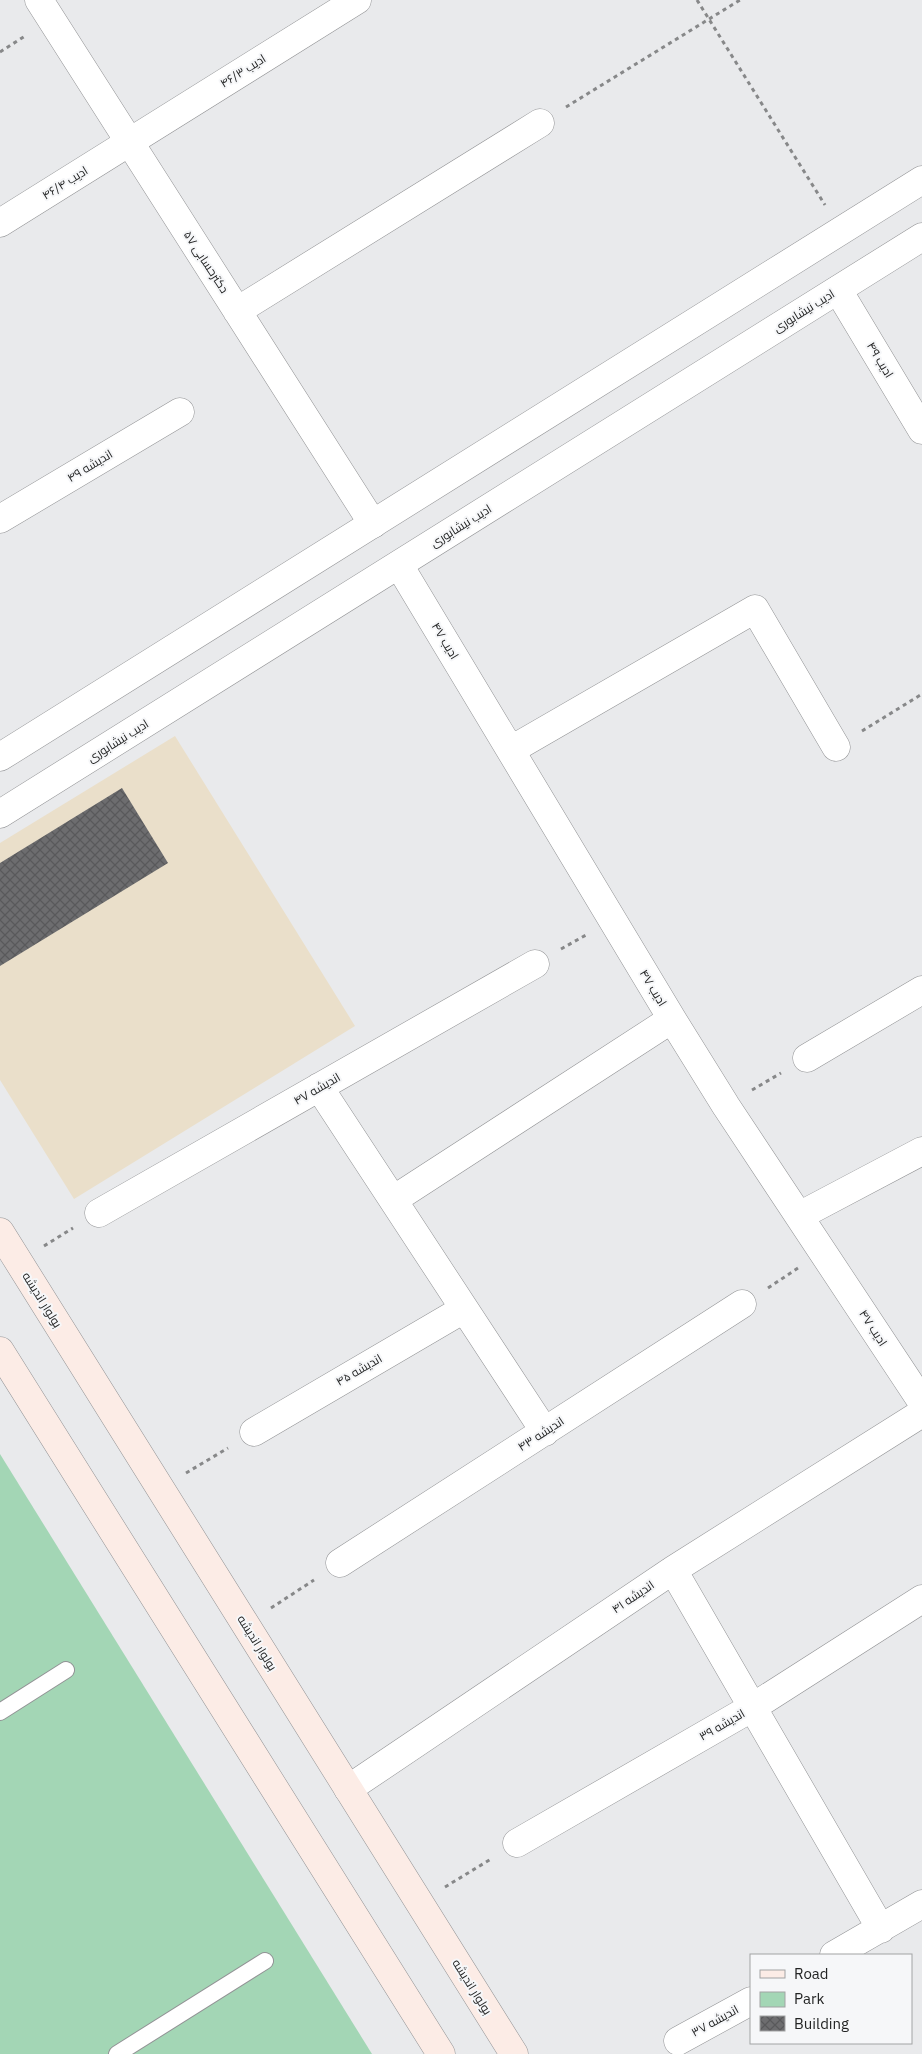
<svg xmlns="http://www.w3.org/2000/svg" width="922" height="2054" viewBox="0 0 922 2054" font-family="'IBM Plex Sans',Cairo,sans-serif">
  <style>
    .education { fill: #eadfca }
    .park { fill: #a3d6b5 }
    .building { fill: url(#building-cross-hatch) }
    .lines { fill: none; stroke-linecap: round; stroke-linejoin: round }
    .service-casing { stroke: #929395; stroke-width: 18 }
    .minor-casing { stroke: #929395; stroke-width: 29 }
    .tertiary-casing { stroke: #929395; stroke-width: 29 }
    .secondary-casing { stroke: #929395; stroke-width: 29 }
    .path { stroke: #878889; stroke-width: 3; stroke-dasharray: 4 4; stroke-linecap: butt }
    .service { stroke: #fff; stroke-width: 16 }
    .minor { stroke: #fff; stroke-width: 28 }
    .tertiary { stroke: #fff; stroke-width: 28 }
    .secondary { stroke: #fcece6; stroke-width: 28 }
    .labels { text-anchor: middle; stroke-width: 4; stroke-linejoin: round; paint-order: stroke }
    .street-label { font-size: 12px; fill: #232424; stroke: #f6f7f9 }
  </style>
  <defs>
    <pattern id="building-cross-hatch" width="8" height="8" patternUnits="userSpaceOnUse" patternTransform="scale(1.25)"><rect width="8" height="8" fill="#6d6d6f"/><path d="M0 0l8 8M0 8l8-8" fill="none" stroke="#59595b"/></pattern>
  </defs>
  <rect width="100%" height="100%" fill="#e9eaec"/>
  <path class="education" d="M175,736L355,1026L74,1199L0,1080V843Z"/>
  <path class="park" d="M0,1454L372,2054H0Z"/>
  <path class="building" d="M122,788L168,863L0,966V863Z"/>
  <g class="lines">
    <defs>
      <path id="service" d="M0,1712L66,1670
        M117,2054L265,1961"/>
      <path id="minor" d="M39,0L373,524
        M0,223L357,0
        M838,290L922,430
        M237,311L540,123
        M0,519L180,412
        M399,565L672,1019L726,1106L922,1402
        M511,750L755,609L836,747
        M807,1058L922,990
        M319,1087L545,1432
        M393,1200L672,1019
        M99,1213L535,964
        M799,1216L922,1151
        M254,1432L464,1309
        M340,1563L742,1304
        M673,1570L881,1929
        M348,1789L673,1570L922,1413
        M517,1843L753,1707L922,1599
        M834,1955L922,1904
        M678,2041L751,2001"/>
      <path id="tertiary" d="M0,757L922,180
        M0,814L922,237"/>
      <path id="secondary" d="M0,1232L514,2054
        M0,1351L441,2054"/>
    </defs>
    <use href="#service" class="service-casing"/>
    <use href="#minor" class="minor-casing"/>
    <use href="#tertiary" class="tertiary-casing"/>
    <use href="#secondary" class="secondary-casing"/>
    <path class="path" d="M697,0L825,205
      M0,52L25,36
      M566,107L740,0
      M862,731L922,694
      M561,949L586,935
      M752,1090L781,1073
      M44,1246L73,1228
      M768,1288L798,1268
      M186,1473L228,1448
      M271,1608L314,1580
      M445,1887L491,1859"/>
    <use href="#service" class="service"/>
    <use href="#minor" class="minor"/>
    <use href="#tertiary" class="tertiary"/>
    <use href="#secondary" class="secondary"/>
  </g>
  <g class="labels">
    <g class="street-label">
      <text transform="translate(243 71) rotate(-32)" y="4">ادیب ۴۶/۳</text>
      <text transform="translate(65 183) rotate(-32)" y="4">ادیب ۴۶/۴</text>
      <text transform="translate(206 262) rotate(57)" y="4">دکترحسابی ۵۷</text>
      <text transform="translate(804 311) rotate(-32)" y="4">ادیب نیشابوری</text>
      <text transform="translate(880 360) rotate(59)" y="4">ادیب ۴۹</text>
      <text transform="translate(90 466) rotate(-31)" y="4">اندیشه ۴۹</text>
      <text transform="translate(461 526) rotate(-32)" y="4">ادیب نیشابوری</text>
      <text transform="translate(445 641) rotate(59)" y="4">ادیب ۴۷</text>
      <text transform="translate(118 741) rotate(-32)" y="4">ادیب نیشابوری</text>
      <text transform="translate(653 988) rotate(59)" y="4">ادیب ۴۷</text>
      <text transform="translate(317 1089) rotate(-30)" y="4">اندیشه ۴۷</text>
      <text transform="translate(42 1300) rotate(58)" y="4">بولوار اندیشه</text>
      <text transform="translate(873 1328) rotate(57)" y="4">ادیب ۴۷</text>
      <text transform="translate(359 1370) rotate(-30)" y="4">اندیشه ۴۵</text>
      <text transform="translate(541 1434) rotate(-33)" y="4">اندیشه ۴۳</text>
      <text transform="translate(633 1597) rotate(-34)" y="4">اندیشه ۴۱</text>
      <text transform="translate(257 1643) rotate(58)" y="4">بولوار اندیشه</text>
      <text transform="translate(722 1725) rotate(-30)" y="4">اندیشه ۳۹</text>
      <text transform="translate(472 1987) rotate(58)" y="4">بولوار اندیشه</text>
      <text transform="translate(715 2021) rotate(-29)" y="4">اندیشه ۳۷</text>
    </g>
  </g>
  <rect x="750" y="1954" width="162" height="90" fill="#f6f7f9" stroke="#a2a3a4"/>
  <rect x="760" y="1970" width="25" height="8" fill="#fcece6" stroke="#a2a3a4"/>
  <text x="794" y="1979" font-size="15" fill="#232424">Road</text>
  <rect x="760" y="1992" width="25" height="15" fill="#a3d6b5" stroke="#a2a3a4"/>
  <text x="794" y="2004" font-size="15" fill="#232424">Park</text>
  <rect x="760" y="2016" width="25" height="15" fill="url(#building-cross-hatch)" stroke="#a2a3a4"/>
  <text x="794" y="2029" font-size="15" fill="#232424">Building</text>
</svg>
